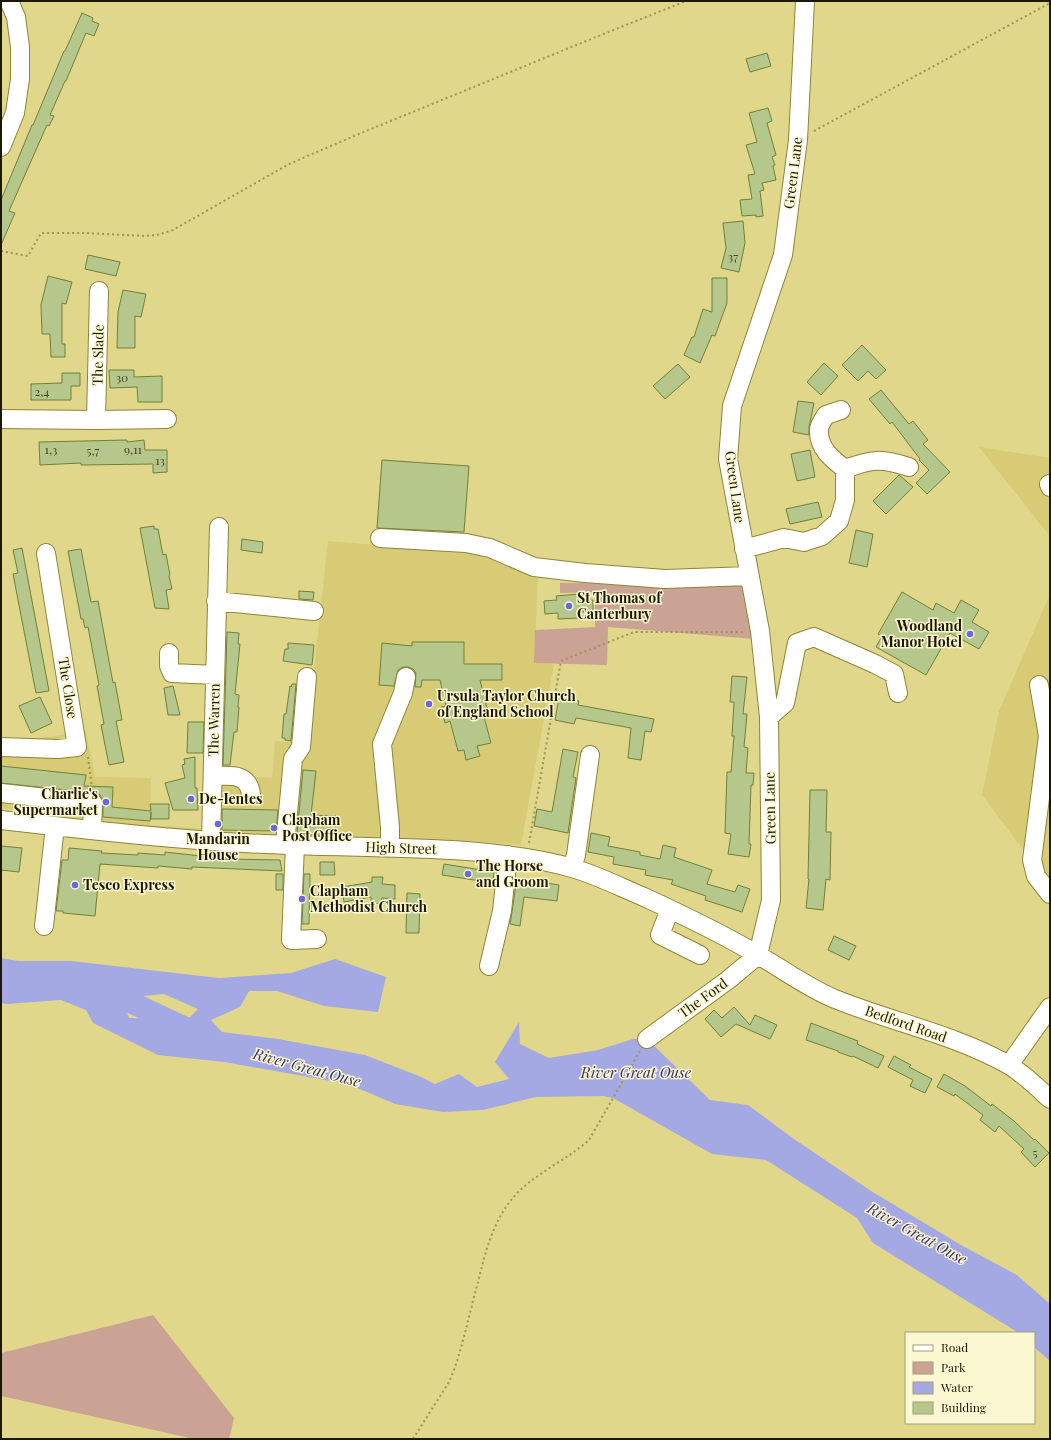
<svg xmlns="http://www.w3.org/2000/svg" width="1051" height="1440" viewBox="0 0 1051 1440" font-family="'Playfair Display',serif">
  <style>
    .built { fill: #d7cb75 }
    .green { fill: #cba395 }
    .water { fill: #a5a9e3; fill-rule: evenodd }
    .lines { fill: none; stroke-linecap: round; stroke-linejoin: round }
    .river { stroke: #a5a9e3; stroke-width: 22 }
    .building { fill: #b6c78b; stroke: #6f813a }
    .minor-casing { stroke: #8f8437; stroke-width: 20 }
    .path { stroke: #9c9359; stroke-width: 2; stroke-dasharray: 2 3; stroke-linecap: butt }
    .minor { stroke: #fff; stroke-width: 18 }
    .poi-dot { fill: #6c67e1; stroke: #fbf7d1; stroke-width: 1.5 }
    .labels { text-anchor: middle; stroke-width: 3; stroke-linejoin: round; paint-order: stroke }
    .number-label { font-size: 12px; fill: #424323 }
    .street-label { font-size: 14px; fill: #1c1700; stroke: #fbf7d1 }
    .poi-label { font-size: 14px; font-weight: bold; fill: #1c1700; stroke: #fbf7d1; text-anchor: start }
    .water-label { font-size: 15px; font-style: italic; fill: #312d71; stroke: #fbf7d1 }
  </style>
  <rect width="100%" height="100%" fill="#e1d78a"/>
  <path class="built" d="M979,447L1050,458V538L1049,535Z
    M328,541L473,553L538,578L534,663L554,664L521,845L470,841H340L145,827L1,808V740L40,738L86,731L95,777L151,778L150,825L209,829L211,774L272,778L275,741L306,743Z
    M1050,594V885L982,795L999,711Z"/>
  <path class="green" d="M560,583L741,584L755,639L608,627L607,665L534,663L535,630L595,627V592L560,593Z
    M153,1315L234,1418L229,1439H194L1,1396V1353Z"/>
  <path class="water" d="M1,958L18,961H71L219,978L291,973L335,959L386,977L378,1012L324,1006L277,991H249L240,1007L211,1020L222,1032L278,1039L365,1055L419,1076L435,1084L459,1074L477,1087L509,1079L495,1062L519,1022L520,1044L549,1058L598,1050L633,1039H647L710,1100L748,1105L794,1139L871,1191L961,1245L1017,1275L1050,1304V1361L1034,1347V1333H1019L873,1243L857,1218L766,1160L712,1154L613,1098L603,1096L536,1097L483,1110L443,1112L395,1104L348,1084L224,1062L158,1055L93,1023L86,1010L61,1000L7,1004L1,1003ZM164,994L198,1009L188,1019L129,1018L122,998Z"/>
  <g class="lines">
    <path class="river" d="M94,985L192,1031"/>
  </g>
  <path class="building" d="M82,13L93,18L92,21L99,24L94,36L86,33L66,81H65L50,115L54,116L49,126L47,125L9,211L15,213L1,245V200L32,125H33L64,51H65Z
    M767,53L771,66L750,72L746,59Z
    M768,108L772,121L767,123L776,155L772,157L775,165L773,166L776,180L762,183L764,190L760,191L763,216L756,217V215L742,216L740,200L752,199L748,175L755,174L746,145L757,142L749,113Z
    M743,221L745,243L739,272L721,268L726,248L723,223Z
    M88,255L120,262L116,276L85,269Z
    M48,276L72,282L66,304L62,303V344H65V357H51L50,334H42L41,305Z
    M712,278H727V303L715,336L712,335L700,363L684,355L692,337H694L703,309L712,312Z
    M123,290L146,294L141,317L135,316V348H117L118,312Z
    M862,345L886,370L876,379L868,371L858,381L842,365Z
    M824,363L838,376L821,395L807,382Z
    M678,364L690,377L665,399L653,386Z
    M109,370H134V377L162,376V402H138L137,387L110,388Z
    M62,373H80V386H71V400H31V384L62,383Z
    M881,390L909,424L913,421L928,440L923,444L950,472L927,494L916,483L929,470L919,460L920,459L892,422L890,424L869,399Z
    M798,401L814,403L809,427V435L793,432Z
    M127,440V442L144,440L145,450H167V472L153,473V464L81,465V463L40,465L39,442Z
    M810,450L815,477L797,481L791,454Z
    M382,460L469,466L464,532L377,528Z
    M899,475L913,487L886,514L873,501Z
    M818,502L822,517L790,524L786,509Z
    M154,526V529H158L163,555L166,554L170,575L169,576L172,589L166,590L169,609L155,608L140,528Z
    M856,530L873,534L867,567L849,563Z
    M242,539L263,542L262,553L241,550Z
    M22,548L49,691L36,693L13,574L18,573L13,550Z
    M81,549L91,602L98,601L113,683L115,682L122,720L116,721L124,762L109,765L101,725L104,724L97,686L99,685L88,627L85,628L83,619H81L68,551Z
    M299,591L314,592L313,600L299,599Z
    M902,592L933,610L936,603L954,613L961,600L979,610L972,622L989,632L979,649L950,633L926,675L876,647L882,636L878,634Z
    M579,594V601L593,600V611L580,612V618L558,619V613L545,614L544,601L557,600L556,596Z
    M227,632L239,633L238,644H240L235,694L239,695L238,707H239L237,732H234L230,765H223Z
    M412,642H464V664H502V680H480L488,712L483,713L491,743L477,746L480,756L466,760L464,750L458,751L450,721L445,723L441,707L446,706L440,680H422L421,687H415L416,673L413,669L408,667H403L398,670L394,686L379,685L382,643L412,646Z
    M288,643L314,645L312,665L283,661L285,649H288Z
    M732,676L747,677L743,714H747L744,747L748,748L746,773H754L753,785H751L749,844H751L749,857L728,854L731,834L725,833L727,772H731L734,736H732L734,702H730Z
    M292,684H296L291,741L285,740V738H282L284,714H286L290,686L291,687Z
    M173,686L180,715H168L164,688Z
    M40,697L52,723L31,733L19,706Z
    M559,698L579,701L578,705L654,719L651,732L645,731L641,760L628,758L631,728L576,718L574,724L555,720Z
    M188,722H204L203,753H187Z
    M563,749L578,752L573,777L576,778L568,833L534,826L537,809L552,812Z
    M195,757V788H197L198,810H173L165,783L185,778L182,765L185,764L184,759Z
    M1,766L86,775L84,786L113,787L112,807L151,811L150,804H169V819H151V812L150,821L103,817V803L102,798L99,794L94,793L1,783Z
    M303,770L316,771L311,815L336,816L335,836L297,834Z
    M810,790H827L826,832H831L830,880L826,879L823,910L806,908L809,879H808Z
    M222,809L278,810L276,831L222,830Z
    M591,833L610,837L608,846L640,852V855L660,859L663,845L676,848L674,857L712,870L707,884L735,892L738,885L750,889L742,912L705,900L706,896L671,884L673,880L645,875L646,870L613,864L614,857L588,852Z
    M1,846L22,848L19,872L1,870Z
    M69,848L102,851L101,853L138,855V853L165,855V852L228,859L280,860L282,871L192,867V869L158,866V868L100,864L95,916L63,913V911H56L62,860H68Z
    M320,862H334L335,875H320Z
    M444,864L494,872L493,883L442,875Z
    M276,874H283V890H276Z
    M304,874H310L309,924H302Z
    M372,877H383L382,884L395,885V899L382,898L381,904L371,903V897L344,902L342,887L372,882Z
    M539,882L559,885L557,901L524,897L520,926L510,924L512,912L516,883L538,885Z
    M407,893L420,894L419,933H406Z
    M834,936L856,946L849,960L828,950Z
    M734,1007L750,1025L755,1015L777,1025L770,1039L736,1024L721,1037L705,1019L714,1010L722,1018Z
    M811,1023L858,1041L857,1044L884,1056L878,1068L853,1056L852,1057L838,1052V1051L806,1040Z
    M894,1056L911,1065L909,1067L932,1079L925,1093L910,1086L913,1080L888,1067Z
    M944,1074L965,1086L991,1106L992,1104L1014,1121L1034,1140L1035,1139L1049,1153L1035,1167L1021,1152L1024,1149L999,1126L995,1132L980,1120L983,1115L955,1094L954,1096L937,1087Z"/>
  <g class="lines">
    <defs>
      <path id="minor" d="M1,147L15,113L20,79V47L16,17L9,1
        M99,291L96,420L167,419
        M841,410L826,415C823,420 819,425 819,430C818,448 832,459 845,469
        M1,419L96,420
        M845,469C872,459 881,458 909,467
        M1050,485L1049,484L1050,487
        M380,538L466,543L490,548L534,567L585,573L665,579L749,576
        M744,549L784,538L804,542L822,536L839,521L845,500V469
        M216,601L314,611
        M169,653V666L172,673L215,675
        M1039,685L1048,736L1032,860L1036,876L1050,894
        M769,717L785,703L797,643L814,637L875,664L894,674L898,693
        M1,747L58,749L77,747L46,553
        M213,776C229,776 248,772 251,794
        M1,793L93,803L92,830
        M1,820C97,831 193,842 289,845C349,847 408,847 467,851C502,854 538,858 572,868C597,875 620,887 644,897C683,915 721,933 758,955C784,970 808,988 835,999C892,1022 953,1034 1007,1064C1023,1073 1037,1087 1050,1099
        M211,840L219,527
        M285,845L293,759L301,747L307,677
        M295,845L291,940L317,939
        M390,847V827L382,744L403,693L406,677
        M572,868L576,855L590,755
        M670,909L660,935L700,955
        M44,926L55,826
        M758,955L771,900L769,717L760,631L728,459L732,406L783,255L798,140L805,1
        M489,966L502,911L508,855
        M647,1039L728,980L758,955
        M1009,1065L1050,1007"/>
    </defs>
    <use href="#minor" class="minor-casing"/>
    <path class="path" d="M814,131L1050,3
      M1,251L28,256L41,233H85L145,236L157,235L173,230L289,164L354,136L596,37L686,1
      M88,757L92,788
      M529,843L561,661L634,632H745
      M413,1439L449,1382L454,1370C464,1341 470,1311 478,1282C485,1253 493,1222 512,1199C530,1176 567,1160 589,1140L640,1051"/>
    <use href="#minor" class="minor"/>
  </g>
  <g class="poi-dot">
    <circle cx="569" cy="606" r="4"/>
    <circle cx="970" cy="634" r="4"/>
    <circle cx="429" cy="704" r="4"/>
    <circle cx="191" cy="799" r="4"/>
    <circle cx="106" cy="802" r="4"/>
    <circle cx="218" cy="824" r="4"/>
    <circle cx="274" cy="828" r="4"/>
    <circle cx="468" cy="874" r="4"/>
    <circle cx="75" cy="885" r="4"/>
    <circle cx="302" cy="899" r="4"/>
  </g>
  <g class="labels">
    <g class="number-label">
      <text x="733" y="261">37</text>
      <text x="122" y="382">30</text>
      <text x="42" y="396">2,4</text>
      <text x="51" y="454">1,3</text>
      <text x="133" y="454">9,11</text>
      <text x="93" y="455">5,7</text>
      <text x="160" y="465">13</text>
      <text x="1035" y="1157">5</text>
    </g>
    <g class="street-label">
      <text transform="translate(793 173) rotate(-83)" y="5">Green Lane</text>
      <text transform="translate(98 355) rotate(-89)" y="5">The Slade</text>
      <text transform="translate(735 487) rotate(82)" y="5">Green Lane</text>
      <text transform="translate(68 688) rotate(81)" y="5">The Close</text>
      <text transform="translate(214 720) rotate(-89)" y="5">The Warren</text>
      <text transform="translate(770 808) rotate(-91)" y="5">Green Lane</text>
      <text transform="translate(401 848) rotate(2)" y="5">High Street</text>
      <text transform="translate(703 998) rotate(-36)" y="5">The Ford</text>
      <text transform="translate(906 1024) rotate(19)" y="5">Bedford Road</text>
    </g>
    <g class="poi-label">
      <text x="577" y="603">St Thomas of<tspan x="577" dy="16">Canterbury</tspan></text>
      <text x="962" y="631" text-anchor="end">Woodland<tspan x="962" dy="16">Manor Hotel</tspan></text>
      <text x="437" y="701">Ursula Taylor Church<tspan x="437" dy="16">of England School</tspan></text>
      <text x="98" y="799" text-anchor="end">Charlie's<tspan x="98" dy="16">Supermarket</tspan></text>
      <text x="199" y="804">De-Ientes</text>
      <text x="282" y="825">Clapham<tspan x="282" dy="16">Post Office</tspan></text>
      <text x="218" y="844" text-anchor="middle">Mandarin<tspan x="218" dy="16">House</tspan></text>
      <text x="476" y="871">The Horse<tspan x="476" dy="16">and Groom</tspan></text>
      <text x="83" y="890">Tesco Express</text>
      <text x="310" y="896">Clapham<tspan x="310" dy="16">Methodist Church</tspan></text>
    </g>
    <g class="water-label">
      <text transform="translate(307 1068) rotate(15)" y="5">River Great Ouse</text>
      <text x="636" y="1078">River Great Ouse</text>
      <text transform="translate(917 1234) rotate(29)" y="5">River Great Ouse</text>
    </g>
  </g>
  <rect width="1051" height="1440" fill="none" stroke="#1c1700" stroke-width="4"/>
  <rect x="905" y="1332" width="130" height="92" fill="#fbf7d1" stroke="#a29d7d"/>
  <rect x="913" y="1345" width="20" height="6" fill="#ffffff" stroke="#a29d7d"/>
  <text x="941" y="1352" font-size="12" fill="#1c1700">Road</text>
  <rect x="913" y="1362" width="20" height="12" fill="#cba395" stroke="#a29d7d"/>
  <text x="941" y="1372" font-size="12" fill="#1c1700">Park</text>
  <rect x="913" y="1382" width="20" height="12" fill="#a5a9e3" stroke="#a29d7d"/>
  <text x="941" y="1392" font-size="12" fill="#1c1700">Water</text>
  <rect x="913" y="1402" width="20" height="12" fill="#b6c78b" stroke="#a29d7d"/>
  <text x="941" y="1412" font-size="12" fill="#1c1700">Building</text>
</svg>
